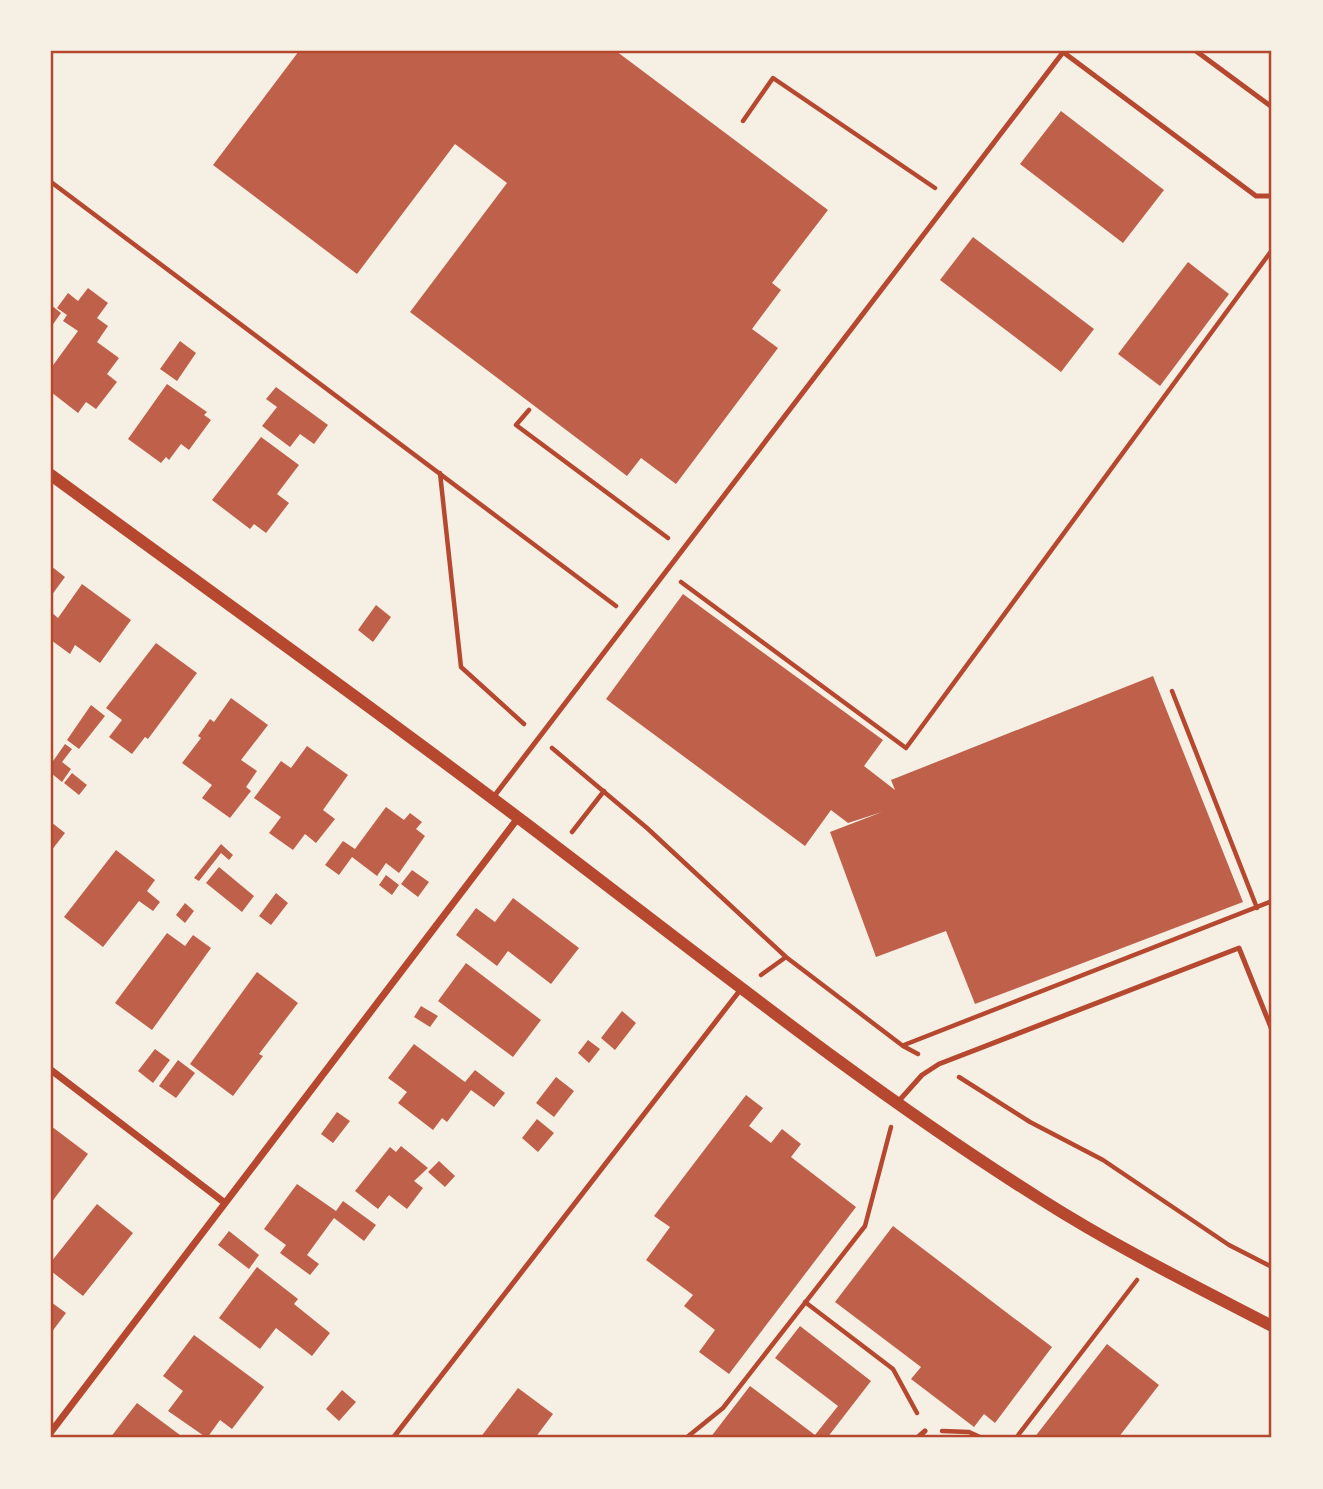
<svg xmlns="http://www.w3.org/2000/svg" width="1323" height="1489" viewBox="0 0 1323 1489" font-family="'Fira Sans',sans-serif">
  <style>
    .building { fill: #bf614a }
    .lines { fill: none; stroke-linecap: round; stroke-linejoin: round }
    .path { stroke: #b5482f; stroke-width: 4.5 }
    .service { stroke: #b5482f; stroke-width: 5 }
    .minor { stroke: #b5482f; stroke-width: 7 }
    .tertiary { stroke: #b5482f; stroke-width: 12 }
    .neatline { fill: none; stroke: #b5482f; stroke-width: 2.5 }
  </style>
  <rect width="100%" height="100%" fill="#f6efe4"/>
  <path class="building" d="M299,51H616L828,210L772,283L781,290L752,329L778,348L676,484L641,458L627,476L410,312L507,183L455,144L357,274L213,165Z
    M1061,111L1164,190L1123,243L1020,164Z
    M973,237L1094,329L1061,372L940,280Z
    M1188,262L1229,294L1160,386L1118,354Z
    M88,288L108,303L97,318L108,326L97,342L119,358L107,374L117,382L96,409L86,402L78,413L51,392V368L78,331L63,321L67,315L57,308L68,293L78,301Z
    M51,305L61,313L51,327Z
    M180,341L196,353L177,381L160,369Z
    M167,384L207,412L204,415L211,420L189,450L181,444L169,460L166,457L161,463L128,439Z
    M276,387L328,425L314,444L300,434L290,447L262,426L277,407L266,399Z
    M261,437L299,465L277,494L289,503L266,533L254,524L250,529L212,500Z
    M51,566L65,577L51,596Z
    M82,584L131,620L100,663L75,645L70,654L51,640V612L58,618Z
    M683,594L883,740L864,766L895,790L891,780L1153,676L1243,902L975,1004L946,931L876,957L830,832L882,812L848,823L831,810L805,846L606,699Z
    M376,605L391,617L373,642L358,630Z
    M156,643L197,673L148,739L145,737L132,754L109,737L122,720L106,708Z
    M231,698L268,725L241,760L257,771L246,787L251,791L230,818L202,798L212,785L182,763L201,738L198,736L210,719L214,722Z
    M91,705L105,716L79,749L67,740Z
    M65,744L72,749L62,762L71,769L62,782L51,773V764Z
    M307,746L348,775L323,810L335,819L316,843L305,834L293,850L269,833L281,817L254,798L281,761L291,768Z
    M72,773L87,785L79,795L64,783Z
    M386,807L404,820L410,813L422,822L416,829L425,836L399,873L386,863L377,876L352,857L339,875L325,865L343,841L355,849Z
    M51,822L65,833L51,851Z
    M221,844L233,855L229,860L221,853L199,881L194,878Z
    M116,850L155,880L147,891L160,902L153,911L139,901L103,947L64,917Z
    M219,867L254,896L242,912L206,883Z
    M412,870L429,882L418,897L401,884Z
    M386,875L399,885L392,895L379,885Z
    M276,893L288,903L271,925L259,916Z
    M513,898L579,948L551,984L508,951L497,966L456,935L476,908L495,922Z
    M185,903L194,911L185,923L176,915Z
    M167,933L185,946L193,935L211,948L152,1030L115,1003Z
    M466,963L541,1020L513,1057L438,1001Z
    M257,972L298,1003L259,1054L263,1056L233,1096L190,1064Z
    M421,1006L438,1016L430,1027L414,1017Z
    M622,1011L636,1023L615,1050L601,1038Z
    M588,1040L600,1049L589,1063L578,1053Z
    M414,1044L465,1082L475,1070L505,1093L494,1107L471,1090L447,1122L442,1118L433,1130L398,1103L407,1092L388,1078Z
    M155,1049L170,1060L153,1083L138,1071Z
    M178,1060L195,1073L176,1098L159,1086Z
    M556,1077L574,1091L554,1117L536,1103Z
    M746,1095L763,1108L749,1126L771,1143L782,1129L801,1144L791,1157L856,1207L729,1374L699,1352L715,1330L684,1306L693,1295L646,1260L670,1227L654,1216Z
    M337,1112L350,1121L333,1143L321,1134Z
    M537,1119L554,1133L538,1152L522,1138Z
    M51,1126L88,1154L51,1203Z
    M401,1146L428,1168L414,1181L423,1188L407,1209L389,1195L378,1209L355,1191L390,1147L396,1152Z
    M439,1161L455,1176L445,1187L428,1172Z
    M297,1184L336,1211L343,1201L376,1225L364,1241L334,1218L307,1255L319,1264L310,1275L280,1253L286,1245L264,1229Z
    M97,1204L133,1233L83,1296L51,1271V1262Z
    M893,1226L1052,1347L995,1423L984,1414L974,1427L911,1379L921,1367L835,1302Z
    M229,1231L259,1255L249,1269L218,1245Z
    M257,1267L298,1299L294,1304L330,1333L312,1356L276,1328L260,1349L219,1318Z
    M51,1302L66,1313L51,1333Z
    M800,1326L871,1381L827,1438H710L750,1386L815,1435L838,1406L775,1358Z
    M194,1335L264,1387L232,1429L220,1420L207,1438L168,1411L183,1391L163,1376Z
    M1107,1344L1159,1385L1118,1438H1034Z
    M518,1388L553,1414L535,1438H480Z
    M342,1390L356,1402L339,1421L326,1409Z
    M137,1403L184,1438H110Z"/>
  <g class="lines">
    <path class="path" d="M743,121L773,78L935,188
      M51,182L616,606
      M529,410L516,425L668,538
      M440,473L461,667L524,724
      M681,582L906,748L1272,250
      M1172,691L1257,908
      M552,748L647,828L786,957L903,1046L918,1054
      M572,832L604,791
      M761,975L786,957
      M904,1045L1272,901
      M959,1077L1030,1122L1103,1160L1229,1245L1272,1267
      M805,1302L893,1369L917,1413
      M942,1431L969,1432L982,1438
      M686,1438L723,1408L865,1226L891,1127
      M1016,1438L1137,1280"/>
    <path class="service" d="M1196,51L1272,107
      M1063,52L1256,196H1272
      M492,799L1064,51
      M897,1103L922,1075L939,1064L1239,948L1272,1030
      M393,1438L741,989
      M917,1438L925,1431"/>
    <path class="minor" d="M51,1070L225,1203
      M51,1432L518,818"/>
    <path class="tertiary" d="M51,475C220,599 391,720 558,848C717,969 873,1094 1042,1200C1116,1247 1195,1286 1272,1326"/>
  </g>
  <rect width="1323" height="1489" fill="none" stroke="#f6efe4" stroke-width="105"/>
  <rect x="52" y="52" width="1218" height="1384" class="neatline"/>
</svg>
